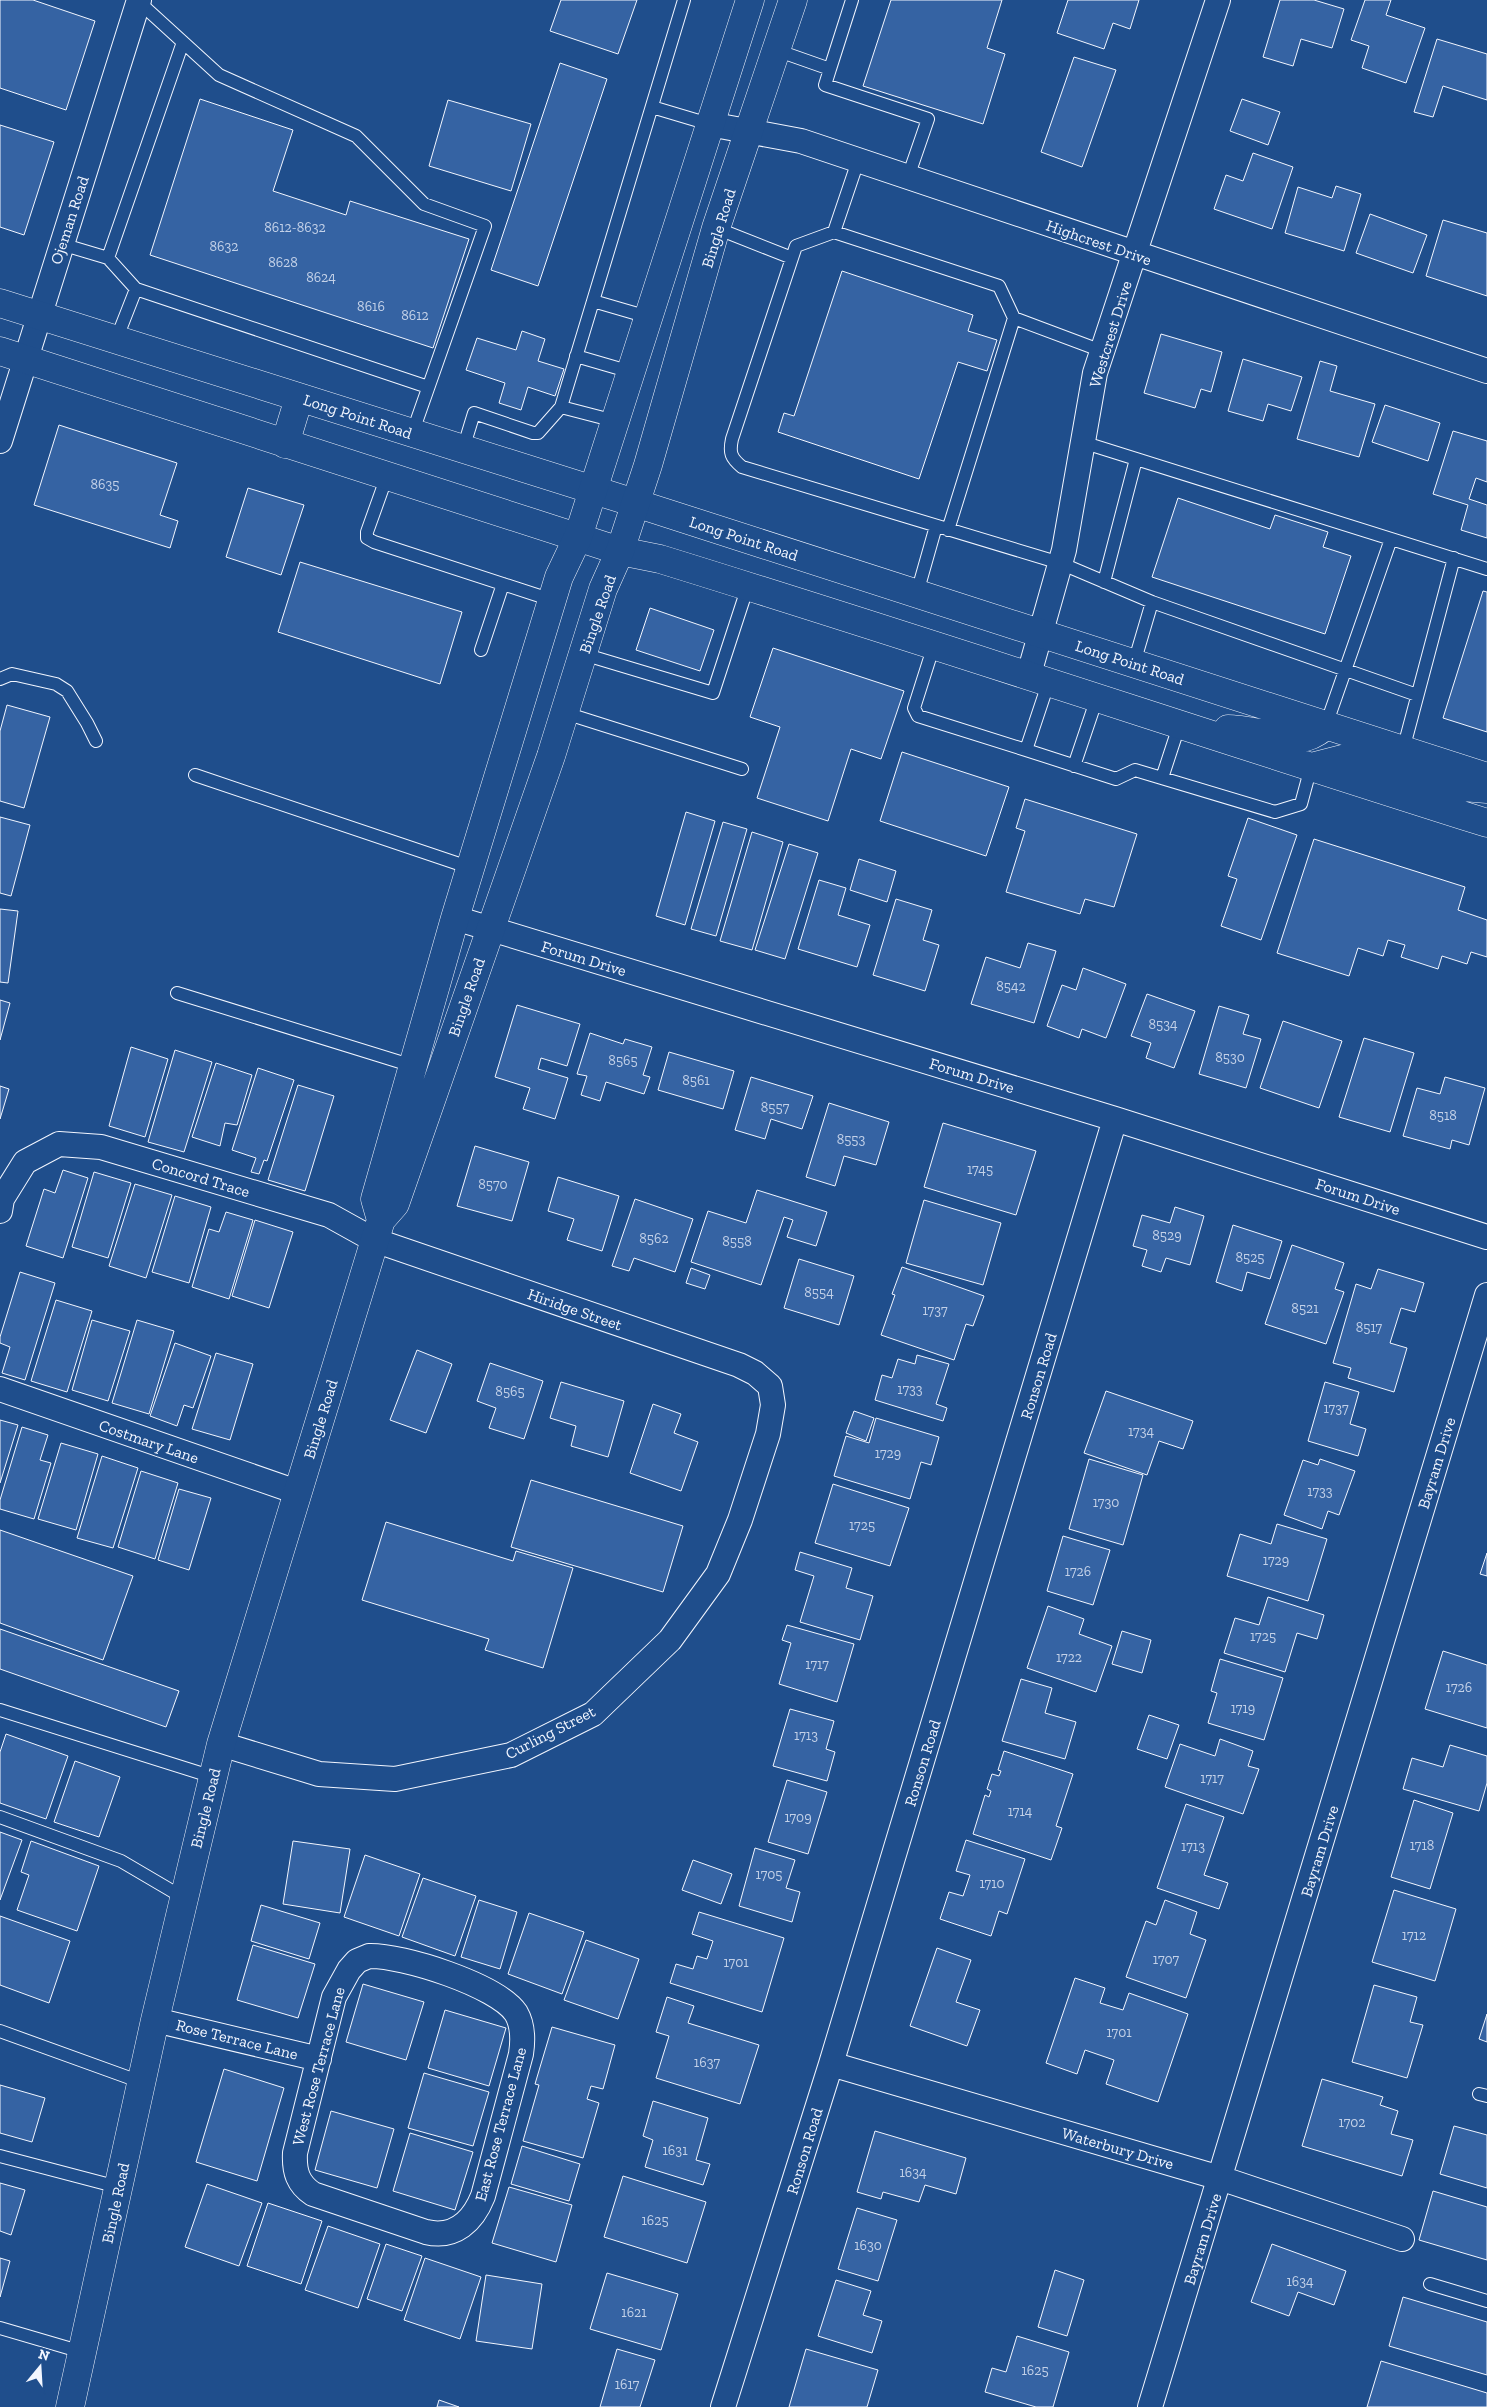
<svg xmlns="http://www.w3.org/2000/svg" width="1487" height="2407" viewBox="0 0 1487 2407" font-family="'Zilla Slab',serif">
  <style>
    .building { fill: #3563a3; stroke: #f2f6ff }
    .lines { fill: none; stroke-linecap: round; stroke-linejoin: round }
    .service-casing { stroke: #f2f6ff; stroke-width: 14 }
    .minor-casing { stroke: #f2f6ff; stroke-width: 26 }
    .secondary-casing { stroke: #f2f6ff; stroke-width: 29 }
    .primary-casing { stroke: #f2f6ff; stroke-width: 29 }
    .service { stroke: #1f4e8c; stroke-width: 12 }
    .minor { stroke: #1f4e8c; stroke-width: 24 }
    .secondary { stroke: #1f4e8c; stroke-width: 28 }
    .primary { stroke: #1f4e8c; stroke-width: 28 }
    .labels { text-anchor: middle; stroke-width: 4; stroke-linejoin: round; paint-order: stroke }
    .number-label { font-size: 14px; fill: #c3d1e8 }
    .street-label { font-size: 16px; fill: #f2f6ff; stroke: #1f4e8c }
  </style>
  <rect width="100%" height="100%" fill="#1f4e8c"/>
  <path class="building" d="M0,0H33L95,21L66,110L0,88Z
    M561,0H637L618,54L550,31Z
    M891,0H1002L987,48L1005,54L983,124L863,86Z
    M1068,0H1139L1130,29L1113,23L1104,49L1057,33Z
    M1280,0H1314L1344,9L1332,48L1301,39L1293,66L1263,57Z
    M1365,0H1391L1386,15L1425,28L1406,83L1362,68L1369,46L1351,40Z
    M1437,39L1487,54V100L1443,86L1433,117L1414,112Z
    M1074,57L1116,70L1082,167L1041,152Z
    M560,63L607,79L538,286L491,270Z
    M200,99L293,130L273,191L346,215L350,201L469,239L433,348L150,255Z
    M1242,99L1280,112L1268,145L1230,131Z
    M448,100L531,124L511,191L429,166Z
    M0,125L54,142L24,235L0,227Z
    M1253,153L1293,167L1272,229L1214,209L1226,175L1243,181Z
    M1336,186L1361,194L1344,251L1285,233L1298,187L1332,198Z
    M1370,214L1427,235L1413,273L1356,253Z
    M1443,220L1487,233V296L1426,276Z
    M842,271L973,315L968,331L997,340L987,371L958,362L919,479L778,432L784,413L794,416Z
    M522,331L545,339L538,361L564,369L555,396L528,387L521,410L499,403L505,383L466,370L477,338L516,350Z
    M1161,334L1222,352L1211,392L1201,389L1195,408L1144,393Z
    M1243,359L1302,377L1291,411L1268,404L1263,421L1228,411Z
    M1320,361L1337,366L1330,391L1375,404L1359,457L1297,439Z
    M1385,405L1440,423L1428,461L1372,442Z
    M59,425L177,463L160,515L178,521L170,548L34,505Z
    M1453,431L1487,441V482L1476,478L1469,499L1487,505V538L1461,530L1468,505L1433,494Z
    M248,488L304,505L281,575L226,557Z
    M1178,498L1270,529L1275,515L1328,532L1323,547L1351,556L1325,634L1152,577Z
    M300,562L462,612L440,684L278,632Z
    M1483,591L1487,592V732L1443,718Z
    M650,608L714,630L700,671L636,650Z
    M773,648L904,691L881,759L851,749L828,821L757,798L780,727L750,717Z
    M7,705L50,717L24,808L0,801V731Z
    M902,752L1009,787L986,856L880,821Z
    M1025,799L1137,834L1114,907L1085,899L1080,914L1006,892L1025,831L1016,828Z
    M686,812L715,821L685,925L656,916Z
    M0,817L30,825L11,896L0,893Z
    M1248,818L1297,835L1261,940L1221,926L1237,879L1228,876Z
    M723,822L747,829L716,936L691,929Z
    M752,832L783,842L752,950L720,941Z
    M1314,839L1465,887L1458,910L1487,920V957L1471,952L1467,964L1442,956L1438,969L1401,957L1405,945L1388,940L1383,956L1358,948L1349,976L1277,953Z
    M789,844L818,853L785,959L755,950Z
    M859,859L896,871L887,902L850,890Z
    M819,880L846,888L838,915L870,925L857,967L798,949Z
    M896,899L932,910L923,940L939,945L925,991L873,975Z
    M0,909L18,911L8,983L0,982Z
    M1028,943L1056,951L1034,1023L971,1004L986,957L1020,968Z
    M1083,968L1126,984L1106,1038L1082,1029L1079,1038L1047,1026L1062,985L1076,990Z
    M1147,994L1195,1011L1174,1068L1146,1058L1151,1043L1131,1036Z
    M0,1000L10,1003L0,1040Z
    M517,1005L580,1024L567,1066L541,1058L538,1069L568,1078L555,1119L523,1109L530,1088L495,1077Z
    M1219,1006L1249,1015L1243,1034L1261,1039L1246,1088L1199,1074Z
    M1283,1021L1342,1041L1319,1108L1260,1088Z
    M590,1033L623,1044L625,1039L652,1047L643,1075L650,1077L644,1094L606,1082L600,1101L581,1095L587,1076L577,1074Z
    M1364,1038L1414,1053L1390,1132L1339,1117Z
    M131,1047L168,1059L145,1137L109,1126Z
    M175,1050L212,1062L184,1152L148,1142Z
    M669,1052L734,1071L723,1109L658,1090Z
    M216,1063L252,1075L237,1125L225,1123L220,1146L192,1137Z
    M258,1068L294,1080L267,1161L264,1160L259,1174L251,1172L256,1158L232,1150Z
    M751,1077L813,1096L802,1129L771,1119L765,1139L735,1130Z
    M1445,1077L1485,1088L1469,1145L1452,1140L1450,1149L1403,1136L1417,1088L1440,1094Z
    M298,1085L334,1096L305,1191L268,1180Z
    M0,1086L9,1089L0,1119Z
    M829,1103L889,1122L876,1165L844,1156L835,1186L806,1177Z
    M943,1123L1036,1151L1016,1215L924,1187Z
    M475,1146L529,1162L512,1221L457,1206Z
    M63,1170L88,1178L63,1258L26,1246L44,1189L55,1193Z
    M94,1172L131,1183L108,1258L72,1247Z
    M558,1177L619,1196L602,1251L567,1240L574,1219L548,1211Z
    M135,1184L172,1195L146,1278L109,1266Z
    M757,1190L827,1212L816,1246L787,1237L793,1220L784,1217L761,1285L691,1262L708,1211L746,1223Z
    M175,1196L211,1207L189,1283L152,1272Z
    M635,1199L693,1219L675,1272L634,1258L629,1271L612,1266Z
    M924,1200L1001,1223L983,1285L906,1263Z
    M1175,1207L1204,1216L1190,1265L1166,1258L1161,1272L1142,1266L1147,1250L1133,1246L1142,1215L1170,1223Z
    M226,1212L253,1220L229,1299L192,1287L209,1229L219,1232Z
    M255,1220L293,1232L269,1308L232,1296Z
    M1233,1225L1282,1241L1270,1279L1247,1272L1242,1291L1216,1282Z
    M1292,1245L1344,1263L1335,1289L1344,1292L1326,1344L1265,1324Z
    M799,1259L854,1276L839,1325L784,1308Z
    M902,1267L984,1296L973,1326L966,1324L954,1360L881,1335L895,1295L892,1294Z
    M691,1268L710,1275L705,1289L686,1283Z
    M1378,1269L1424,1283L1415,1312L1401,1308L1390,1343L1407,1348L1394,1392L1348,1378L1351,1368L1333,1363L1356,1284L1371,1289Z
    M20,1272L55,1283L25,1380L2,1373L10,1347L0,1343V1337Z
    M56,1300L92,1311L67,1392L31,1381Z
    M92,1320L130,1331L108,1401L72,1390Z
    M137,1320L174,1331L149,1414L112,1403Z
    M175,1343L211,1356L193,1408L184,1405L177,1426L150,1416Z
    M417,1350L452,1364L426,1433L390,1420Z
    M216,1353L253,1364L230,1440L192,1429Z
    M917,1355L949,1364L936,1404L947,1408L943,1421L875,1400L882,1375L892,1378L898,1359L915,1364Z
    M490,1363L543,1381L524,1439L489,1428L496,1408L477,1401Z
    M561,1382L624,1401L608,1457L571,1446L576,1426L550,1418Z
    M1325,1382L1359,1392L1350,1424L1366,1429L1358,1456L1308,1441Z
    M1106,1391L1193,1421L1183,1449L1159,1441L1147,1475L1084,1453Z
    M653,1404L681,1414L674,1433L698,1442L681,1491L630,1473Z
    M854,1411L874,1418L866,1441L846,1433Z
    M876,1418L939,1437L931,1465L921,1462L910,1499L834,1476L846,1436L869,1443Z
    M0,1420L18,1425L0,1483Z
    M22,1427L48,1435L40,1460L51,1463L34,1519L0,1509V1500Z
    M61,1443L98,1454L76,1530L38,1519Z
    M102,1456L138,1468L113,1548L77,1538Z
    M1089,1459L1143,1475L1123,1545L1069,1529Z
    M1320,1459L1355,1471L1339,1515L1328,1511L1322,1529L1284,1515L1303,1460L1318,1465Z
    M141,1471L178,1483L155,1559L118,1547Z
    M531,1480L683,1526L663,1592L511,1547Z
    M833,1484L909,1508L890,1566L815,1543Z
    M179,1489L211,1498L189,1570L158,1560Z
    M386,1522L513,1561L516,1551L573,1568L543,1668L485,1650L489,1639L362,1600Z
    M1277,1524L1327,1539L1308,1601L1227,1576L1240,1534L1271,1544Z
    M0,1530L133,1576L103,1660L0,1623Z
    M1063,1536L1110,1550L1093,1605L1047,1591Z
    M800,1552L852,1568L846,1588L873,1596L860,1640L800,1622L814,1576L795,1570Z
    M1487,1553V1576L1480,1574Z
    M1268,1597L1324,1615L1317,1639L1297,1633L1285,1672L1224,1653L1235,1618L1259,1625Z
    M1048,1606L1084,1619L1079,1634L1112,1646L1096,1692L1027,1668Z
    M787,1625L854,1644L837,1702L779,1684L791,1643L782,1640Z
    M0,1629L179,1691L166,1727L0,1669Z
    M1122,1631L1151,1640L1142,1673L1112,1664Z
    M1443,1651L1487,1665V1728L1425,1709Z
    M1220,1659L1283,1678L1264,1740L1208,1723L1217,1693L1211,1691Z
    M1021,1679L1052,1688L1045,1713L1076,1722L1065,1759L1002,1741Z
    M790,1709L834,1721L826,1749L835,1752L827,1781L773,1766Z
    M1149,1715L1179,1725L1167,1759L1137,1749Z
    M6,1734L68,1756L46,1819L0,1803V1752Z
    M1220,1739L1253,1751L1248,1766L1259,1769L1243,1814L1165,1787L1180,1744L1215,1756Z
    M1450,1745L1487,1756V1783L1479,1811L1403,1789L1412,1758L1443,1767Z
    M1004,1751L1073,1774L1056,1826L1062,1828L1051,1860L973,1834L985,1795L989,1797L991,1791L987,1789L992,1774L999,1776L1001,1771L998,1770Z
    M75,1761L120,1777L99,1837L54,1822Z
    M787,1780L827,1792L808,1854L768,1842Z
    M1414,1800L1453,1813L1430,1889L1391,1877Z
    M1186,1804L1224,1817L1204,1875L1228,1883L1219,1909L1157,1888Z
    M0,1832L22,1840L0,1900Z
    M966,1840L1025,1859L1007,1914L999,1911L991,1936L940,1919L949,1892L963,1896L970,1875L956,1871Z
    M31,1841L99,1866L77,1931L17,1910L29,1875L21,1872Z
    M293,1841L350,1849L340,1913L283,1904Z
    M755,1848L795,1860L786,1888L800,1892L792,1922L739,1906Z
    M365,1855L420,1874L399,1936L344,1917Z
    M693,1860L732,1874L721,1904L682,1890Z
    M423,1878L476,1896L455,1956L402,1937Z
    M1394,1890L1456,1909L1435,1981L1372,1962Z
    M479,1900L517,1912L500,1969L461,1957Z
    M1165,1900L1197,1912L1190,1934L1206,1940L1186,1998L1126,1977L1146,1921L1156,1925Z
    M261,1905L320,1923L309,1959L251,1941Z
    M699,1912L784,1938L762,2012L670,1983L676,1964L693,1969L697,1956L707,1959L713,1941L692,1934Z
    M529,1913L584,1932L562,1994L508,1974Z
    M0,1916L70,1941L49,2003L0,1985Z
    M586,1940L639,1959L618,2019L564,2000Z
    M253,1945L315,1964L298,2018L237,2000Z
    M937,1948L971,1960L956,2002L980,2010L967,2046L910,2026Z
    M1075,1978L1105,1988L1100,2003L1123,2010L1129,1993L1188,2014L1158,2102L1106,2084L1114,2060L1085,2050L1077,2074L1046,2063Z
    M363,1984L424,2002L406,2060L346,2042Z
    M1374,1985L1417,1997L1410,2022L1423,2025L1407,2078L1352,2062Z
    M667,1997L694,2006L688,2023L759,2045L740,2104L656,2078L669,2036L656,2032Z
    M445,2010L506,2028L489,2086L428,2068Z
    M1487,2014V2042L1479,2039Z
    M552,2027L615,2045L603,2089L591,2086L587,2099L599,2103L583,2158L523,2141L539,2085L535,2084Z
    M224,2069L284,2088L257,2181L196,2162Z
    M424,2073L489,2092L473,2146L408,2128Z
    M1322,2079L1383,2097L1380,2105L1398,2111L1391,2134L1413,2140L1402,2176L1302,2146Z
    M0,2085L45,2098L32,2142L0,2133Z
    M653,2101L708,2118L696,2160L710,2164L703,2185L645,2167L653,2140L643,2136Z
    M331,2111L394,2129L377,2188L315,2170Z
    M1454,2126L1487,2135V2188L1440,2174Z
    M875,2131L966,2158L956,2194L925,2185L919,2202L883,2192L881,2199L857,2192Z
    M410,2133L473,2152L455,2210L393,2191Z
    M522,2146L580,2164L569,2201L511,2184Z
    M623,2176L706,2202L687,2263L604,2237Z
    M0,2183L25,2190L11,2235L0,2231Z
    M207,2184L262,2203L239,2266L185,2247Z
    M509,2187L572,2205L556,2262L492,2243Z
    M1433,2191L1487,2207V2260L1419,2240Z
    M268,2203L322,2221L301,2284L247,2266Z
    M857,2208L897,2220L878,2281L838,2269Z
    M328,2226L380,2244L358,2308L305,2290Z
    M386,2244L422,2256L402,2311L367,2299Z
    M1272,2244L1346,2271L1334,2305L1298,2292L1289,2316L1251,2302Z
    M0,2258L10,2261L0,2297Z
    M425,2258L481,2277L460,2339L404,2320Z
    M1055,2270L1084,2280L1067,2336L1038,2327Z
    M607,2273L678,2294L661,2350L590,2329Z
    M486,2275L542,2284L532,2349L476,2341Z
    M836,2280L871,2291L863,2315L882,2321L872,2353L818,2336Z
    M1403,2297L1487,2322V2375L1389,2346Z
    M1017,2336L1069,2352L1053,2407H1036L985,2392L992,2368L1006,2372Z
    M617,2349L655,2360L640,2407H600Z
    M806,2349L878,2370L867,2407H789Z
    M1381,2361L1487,2393V2407H1367Z
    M439,2400L459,2407H437Z"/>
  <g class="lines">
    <defs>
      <path id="service" d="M139,2L219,75L356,136L424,204L485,226L412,434
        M776,50L830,69L852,0
        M830,69L825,85L928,119L908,177
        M652,107L709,124
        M716,228L792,258
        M834,232L858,161
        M61,244L108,258L183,42
        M108,258L136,289
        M593,301L648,317
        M1014,318L1102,351
        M116,340L136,289L428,387
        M576,356L631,372
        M561,407L615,421
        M1082,442L1487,569
        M463,449L474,413L533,433H538L561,407L684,0
        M387,476L367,532V538L374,542L552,600
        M948,530L1014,318L999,286L834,232L796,246L732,439C729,453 731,458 742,467L1060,563L1152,602L1134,663
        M1104,582L1136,459
        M917,593L936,526
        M1152,602L1417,695
        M934,645L914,708L918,716L1026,750L1049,681
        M481,650L503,584
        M583,654L713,693L748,586
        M0,679L12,674L56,684L67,691L87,723L96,741
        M565,713L742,769
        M1326,725L1391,539
        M1026,750L1116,779L1135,770L1275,812L1301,804L1311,767
        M1403,750L1454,558
        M1074,766L1097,698
        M195,775L471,868
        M1162,778L1179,726
        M177,993L413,1066
        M0,1710L213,1777
        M0,1817L121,1861L184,1898
        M0,2031L141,2082
        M1479,2094L1487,2096
        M0,2156L118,2187
        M1430,2284L1487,2301
        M0,2328L82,2352"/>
      <path id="minor" d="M709,124L801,141L1487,371
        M0,441L139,0
        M1029,674L1064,550L1095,373L1218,0
        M455,918L1115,1119L1487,1237
        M0,1211L2,1199L25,1162L59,1144L101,1147L329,1215L374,1240L739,1365L755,1373L770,1386L773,1405L768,1434L740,1520L718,1574L670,1640L593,1714L511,1755L395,1779L319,1774L221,1744
        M0,1389L297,1492
        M369,1956C402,1955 497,1985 516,2013C523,2025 523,2041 521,2054L483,2196C473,2221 455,2239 426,2232L313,2194C298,2184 294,2172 295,2153L334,1997L349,1970L357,1961Z
        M155,2020L319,2059
        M831,2064L1220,2178L1402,2239
        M723,2407L831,2064L1115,1119
        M1150,2407L1487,1295"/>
      <path id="secondary" d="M0,303L635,503L1487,777
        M0,351L620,551L660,559C936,644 1211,736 1487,823
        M285,444L299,398
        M1228,729C1249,729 1289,741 1306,737C1314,735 1320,730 1326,725
        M1311,767L1346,758L1438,785L1487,789"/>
      <path id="primary" d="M381,1220L375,1199L455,918L552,600L559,577L578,537L750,0
        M70,2407L155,2020L221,1744L381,1220L395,1204L551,756L603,589L620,551L648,465L716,228L793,0"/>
    </defs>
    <use href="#service" class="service-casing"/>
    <use href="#minor" class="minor-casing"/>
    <use href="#secondary" class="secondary-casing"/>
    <use href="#primary" class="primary-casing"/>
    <use href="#service" class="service"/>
    <use href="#minor" class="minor"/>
    <use href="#secondary" class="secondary"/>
    <use href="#primary" class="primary"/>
  </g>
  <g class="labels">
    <g class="number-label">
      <text x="295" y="232">8612-8632</text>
      <text x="224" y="251">8632</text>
      <text x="283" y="267">8628</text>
      <text x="321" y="282">8624</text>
      <text x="371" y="311">8616</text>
      <text x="415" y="320">8612</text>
      <text x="105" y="489">8635</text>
      <text x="1011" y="991">8542</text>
      <text x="1163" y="1029">8534</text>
      <text x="1230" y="1062">8530</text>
      <text x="623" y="1065">8565</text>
      <text x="696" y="1085">8561</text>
      <text x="775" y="1112">8557</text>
      <text x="1443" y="1120">8518</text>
      <text x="851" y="1144">8553</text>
      <text x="980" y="1174">1745</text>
      <text x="493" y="1189">8570</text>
      <text x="1167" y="1240">8529</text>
      <text x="654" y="1243">8562</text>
      <text x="737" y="1246">8558</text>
      <text x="1250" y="1262">8525</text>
      <text x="819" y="1297">8554</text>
      <text x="1305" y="1313">8521</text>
      <text x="935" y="1315">1737</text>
      <text x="1369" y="1332">8517</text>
      <text x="910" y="1394">1733</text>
      <text x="510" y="1396">8565</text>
      <text x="1336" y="1413">1737</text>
      <text x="1141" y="1436">1734</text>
      <text x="888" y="1458">1729</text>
      <text x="1320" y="1496">1733</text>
      <text x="1106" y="1507">1730</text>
      <text x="862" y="1530">1725</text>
      <text x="1276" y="1565">1729</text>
      <text x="1078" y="1576">1726</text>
      <text x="1263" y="1641">1725</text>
      <text x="1069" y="1662">1722</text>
      <text x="817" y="1669">1717</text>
      <text x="1459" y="1692">1726</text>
      <text x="1243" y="1713">1719</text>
      <text x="806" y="1740">1713</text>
      <text x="1212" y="1783">1717</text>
      <text x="1020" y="1816">1714</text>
      <text x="798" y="1822">1709</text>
      <text x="1422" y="1850">1718</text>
      <text x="1193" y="1851">1713</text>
      <text x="769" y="1879">1705</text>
      <text x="992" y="1888">1710</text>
      <text x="1414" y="1940">1712</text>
      <text x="1166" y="1964">1707</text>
      <text x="736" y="1967">1701</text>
      <text x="1119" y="2037">1701</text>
      <text x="707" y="2067">1637</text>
      <text x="1352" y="2127">1702</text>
      <text x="675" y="2155">1631</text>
      <text x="913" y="2177">1634</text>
      <text x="655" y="2225">1625</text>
      <text x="868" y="2250">1630</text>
      <text x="1300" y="2286">1634</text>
      <text x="634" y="2317">1621</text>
      <text x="1035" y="2375">1625</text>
      <text x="627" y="2389">1617</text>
    </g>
    <g class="street-label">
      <text transform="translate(69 220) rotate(-72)" y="6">Ojeman Road</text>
      <text transform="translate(718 228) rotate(-73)" y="6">Bingle Road</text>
      <text transform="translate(1099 242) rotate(19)" y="6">Highcrest Drive</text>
      <text transform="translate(1110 334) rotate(-73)" y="6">Westcrest Drive</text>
      <text transform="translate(358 416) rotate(18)" y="6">Long Point Road</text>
      <text transform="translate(744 538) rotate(18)" y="6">Long Point Road</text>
      <text transform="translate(597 614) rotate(-71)" y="6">Bingle Road</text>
      <text transform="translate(1130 662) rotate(18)" y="6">Long Point Road</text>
      <text transform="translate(584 958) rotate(17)" y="6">Forum Drive</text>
      <text transform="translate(466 997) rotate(-71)" y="6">Bingle Road</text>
      <text transform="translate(972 1075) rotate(17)" y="6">Forum Drive</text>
      <text transform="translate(201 1177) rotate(17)" y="6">Concord Trace</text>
      <text transform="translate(1358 1196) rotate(18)" y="6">Forum Drive</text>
      <text transform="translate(575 1309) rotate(19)" y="6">Hiridge Street</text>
      <text transform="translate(1038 1376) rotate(-73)" y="6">Ronson Road</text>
      <text transform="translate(320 1419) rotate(-73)" y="6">Bingle Road</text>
      <text transform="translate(149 1441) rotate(19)" y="6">Costmary Lane</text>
      <text transform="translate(1436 1463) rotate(-73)" y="6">Bayram Drive</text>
      <text transform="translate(550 1732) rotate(-27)" y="6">Curling Street</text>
      <text transform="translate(922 1763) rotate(-73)" y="6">Ronson Road</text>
      <text transform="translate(205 1808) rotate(-76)" y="6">Bingle Road</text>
      <text transform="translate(1319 1851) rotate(-73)" y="6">Bayram Drive</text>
      <text transform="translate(237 2039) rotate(14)" y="6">Rose Terrace Lane</text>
      <text transform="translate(318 2066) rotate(-75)" y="6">West Rose Terrace Lane</text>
      <text transform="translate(500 2124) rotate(-75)" y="6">East Rose Terrace Lane</text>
      <text transform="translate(1118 2148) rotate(16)" y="6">Waterbury Drive</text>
      <text transform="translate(804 2151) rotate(-73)" y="6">Ronson Road</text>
      <text transform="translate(115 2203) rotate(-78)" y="6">Bingle Road</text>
      <text transform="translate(1202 2239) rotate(-73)" y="6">Bayram Drive</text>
    </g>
  </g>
  <g transform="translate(40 2367) rotate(18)" stroke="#1f4e8c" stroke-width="4" paint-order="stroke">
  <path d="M0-4L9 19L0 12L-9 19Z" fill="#f2f6ff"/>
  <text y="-8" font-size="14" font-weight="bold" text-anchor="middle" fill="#f2f6ff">N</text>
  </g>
</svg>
